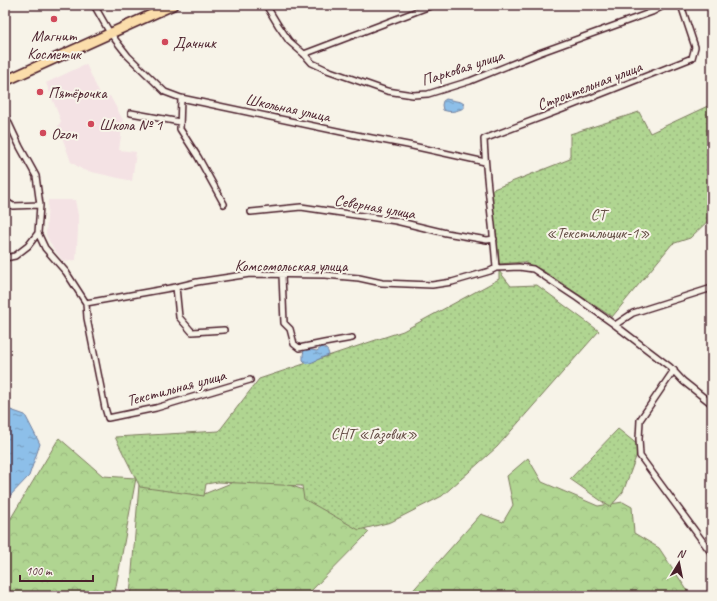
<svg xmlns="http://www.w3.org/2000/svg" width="717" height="601" viewBox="0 0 717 601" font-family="Caveat,sans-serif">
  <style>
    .built { fill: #f4e2e4 }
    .forest { fill: url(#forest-crowns); stroke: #7d7a5e }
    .garden { fill: url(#garden-dots); stroke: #7d7a5e }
    .water { fill: url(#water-ripples); stroke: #727f9d }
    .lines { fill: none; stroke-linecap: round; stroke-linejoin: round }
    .minor-casing { stroke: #4a1f2b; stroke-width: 8 }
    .trunk-casing { stroke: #4a1f2b; stroke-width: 12 }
    .minor { stroke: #f7f3e8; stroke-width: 5 }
    .trunk { stroke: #fbddab; stroke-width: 9 }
    .poi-dot { fill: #d1495b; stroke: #f7f3e8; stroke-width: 1.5 }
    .labels { text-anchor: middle; stroke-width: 4; stroke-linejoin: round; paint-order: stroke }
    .poi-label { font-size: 16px; fill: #4a1f2b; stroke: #f7f3e8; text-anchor: start }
    .street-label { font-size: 16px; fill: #4a1f2b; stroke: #f7f3e8 }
    .park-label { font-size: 16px; fill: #644c44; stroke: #f7f3e8 }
  </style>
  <defs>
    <pattern id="forest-crowns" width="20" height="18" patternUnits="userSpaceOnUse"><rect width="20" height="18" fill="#b0d591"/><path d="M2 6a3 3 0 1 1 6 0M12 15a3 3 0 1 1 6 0" fill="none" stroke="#99b67d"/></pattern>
    <pattern id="garden-dots" width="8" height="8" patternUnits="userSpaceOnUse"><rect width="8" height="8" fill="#b0d591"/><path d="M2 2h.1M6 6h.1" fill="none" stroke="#99b67d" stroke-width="1.8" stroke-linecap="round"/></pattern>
    <pattern id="water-ripples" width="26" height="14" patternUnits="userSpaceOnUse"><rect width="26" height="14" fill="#8dbfe9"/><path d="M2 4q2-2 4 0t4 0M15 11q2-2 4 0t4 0" fill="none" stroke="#759bbd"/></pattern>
  </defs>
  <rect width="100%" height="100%" fill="#f7f3e8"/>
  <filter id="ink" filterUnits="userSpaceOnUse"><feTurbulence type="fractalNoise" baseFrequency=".025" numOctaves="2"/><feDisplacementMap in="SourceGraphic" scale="8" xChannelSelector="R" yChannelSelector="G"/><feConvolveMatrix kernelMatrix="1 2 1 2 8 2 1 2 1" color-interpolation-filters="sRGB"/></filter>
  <g filter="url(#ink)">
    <path class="built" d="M86,64L102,99L110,96L123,120L119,150L136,152L132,181L83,170L71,162L58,126L61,121L46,83Z
      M48,200H75L78,215V231L76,260L63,261L53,248L46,235Z"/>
    <path class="forest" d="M59,438L103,476L136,478L115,592L116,596H5V528Z
      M528,458L542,482L598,506L623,502L632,507L634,533L659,548L691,596H408L481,514L503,522L513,505L507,476Z
      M241,479L281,482L312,493L369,532L306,596H130L139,485L204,494Z"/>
    <path class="garden" d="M712,104V217L690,238L672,244L612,317L542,270L523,262L499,264L491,190L570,159V134L639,112L650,133Z
      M499,271L511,286L537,285L599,331L497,447L442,496L391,522L359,530L304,499L302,486L218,482L206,484L204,496L140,487L115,437L219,431L259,379L403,331L499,279Z
      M618,429L638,445L636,457L623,492L610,507L570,479Z"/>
    <path class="water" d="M446,99L461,102L464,104V108C456,111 452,113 443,110L442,105L443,101Z
      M322,347C326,348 328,350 329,355C321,357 315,362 307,364L303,360V355L304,350L306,349L317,351Z
      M5,408L25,415L40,444L29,476L5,501Z"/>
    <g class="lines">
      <defs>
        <path id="minor" d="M94,5L110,33L128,56L165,92L181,98L356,135L408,145L485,162
          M266,5L278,25L289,41L304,54L312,63L327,70L387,91L413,95L428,94L470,81L539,53L652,12L665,5
          M304,54L433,5
          M181,98L180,129L198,157L224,204
          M131,113L180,122
          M5,115L20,147L36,176L40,205L38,233L45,248L66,272L86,303L87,318L105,408L108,418L156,408L250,380
          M5,201L13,206L40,205
          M251,212L301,207L396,221L446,233L487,240L494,239
          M5,258L15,256L28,246L38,233
          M496,268C493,224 486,182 484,139L563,109L692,58L695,47L681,5
          M282,275L284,323L290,329L294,344L299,348L324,343L352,338
          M176,287L179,317L192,332L224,330
          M86,303L176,287L197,282L250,274L325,275L359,278L382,283L432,285L452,282L490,271L496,268L519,267L533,269L577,298L615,325L670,367L683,381L712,404
          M615,325L633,313L712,288
          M674,370L640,420L639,439L640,456L712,554"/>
        <path id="trunk" d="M5,81L173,5"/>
      </defs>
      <use href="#minor" class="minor-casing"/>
      <use href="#trunk" class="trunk-casing"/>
      <use href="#minor" class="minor"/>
      <use href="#trunk" class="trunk"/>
    </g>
  </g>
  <g class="poi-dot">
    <circle cx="54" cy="19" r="4"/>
    <circle cx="165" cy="42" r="4"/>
    <circle cx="40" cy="92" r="4"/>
    <circle cx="91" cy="124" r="4"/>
    <circle cx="43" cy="133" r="4"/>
  </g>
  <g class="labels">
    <g class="poi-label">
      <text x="54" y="41" text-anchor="middle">Магнит<tspan x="54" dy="18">Косметик</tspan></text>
      <text x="173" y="48">Дачник</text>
      <text x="48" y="98">Пятёрочка</text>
      <text x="99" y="130">Школа № 1</text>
      <text x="51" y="139">Ozon</text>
    </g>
    <g class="street-label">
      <text transform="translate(462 67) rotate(-18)" y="6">Парковая улица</text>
      <text transform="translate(589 85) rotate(-21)" y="6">Строительная улица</text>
      <text transform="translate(288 107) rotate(12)" y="6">Школьная улица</text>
      <text transform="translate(375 206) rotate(10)" y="6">Северная улица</text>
      <text x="291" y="271">Комсомольская улица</text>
      <text transform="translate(176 387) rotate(-15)" y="6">Текстильная улица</text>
    </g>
    <g class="park-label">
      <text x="598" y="220">СТ<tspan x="598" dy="18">«Текстильщик-1»</tspan></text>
      <text x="374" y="439">СНТ «Газовик»</text>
    </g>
  </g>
  <rect width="717" height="601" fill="none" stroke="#f7f3e8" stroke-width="20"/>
  <rect x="10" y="10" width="697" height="581" fill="none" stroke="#4a1f2b" stroke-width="1.5" filter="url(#ink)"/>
  <g transform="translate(679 563) rotate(10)" stroke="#f7f3e8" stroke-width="3" paint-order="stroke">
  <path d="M0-3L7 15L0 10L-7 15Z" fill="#4a1f2b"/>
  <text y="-6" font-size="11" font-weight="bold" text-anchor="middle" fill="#4a1f2b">N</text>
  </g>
  <path d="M20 575v6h73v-6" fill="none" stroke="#4a1f2b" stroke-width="2"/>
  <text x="26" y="575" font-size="12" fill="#4a1f2b" stroke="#f7f3e8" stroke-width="3" paint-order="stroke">100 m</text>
</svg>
